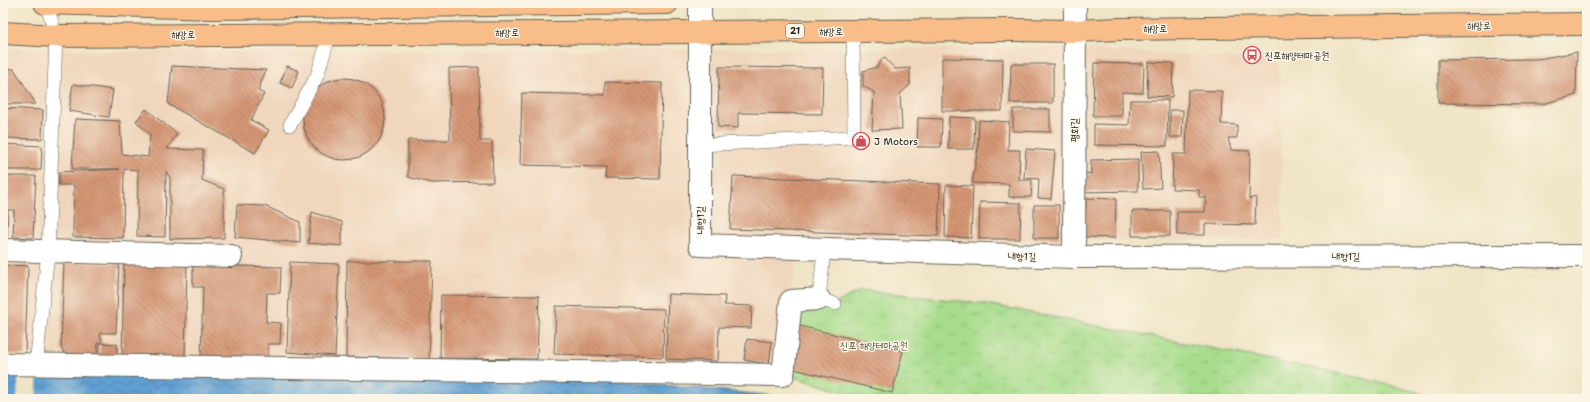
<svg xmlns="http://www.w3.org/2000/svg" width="1590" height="402" viewBox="0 0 1590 402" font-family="'Shantell Sans','Poor Story',sans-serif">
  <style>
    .built { fill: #efd6bc }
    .park { fill: url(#park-tufts); stroke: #627c54 }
    .water { fill: url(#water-waves); stroke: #3e5e77 }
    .pier { fill: #efe4c5 }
    .building { fill: url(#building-back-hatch) }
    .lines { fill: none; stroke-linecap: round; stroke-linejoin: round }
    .lane-casing { stroke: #666257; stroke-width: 14 }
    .street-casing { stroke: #666257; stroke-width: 24 }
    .primary-casing { stroke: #666257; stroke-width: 24 }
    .lane { stroke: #fff; stroke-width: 13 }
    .street { stroke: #fff; stroke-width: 22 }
    .primary { stroke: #f8bd89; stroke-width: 22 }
    .labels { text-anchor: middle; stroke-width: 3; stroke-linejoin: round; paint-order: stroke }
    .shield { fill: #fcf5e5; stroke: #5f5d58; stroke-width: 1 }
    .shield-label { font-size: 9px; font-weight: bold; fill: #1c1c1c }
    .street-label { font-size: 10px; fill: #1c1c1c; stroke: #fcf5e5 }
    .poi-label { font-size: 10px; fill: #1c1c1c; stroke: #fcf5e5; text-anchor: start }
    .park-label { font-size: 10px; fill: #46563e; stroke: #fcf5e5 }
  </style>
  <defs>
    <pattern id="park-tufts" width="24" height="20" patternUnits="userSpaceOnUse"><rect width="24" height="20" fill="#a7dc8c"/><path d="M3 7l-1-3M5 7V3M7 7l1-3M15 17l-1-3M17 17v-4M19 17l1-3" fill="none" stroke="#8fbc78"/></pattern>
    <pattern id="water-waves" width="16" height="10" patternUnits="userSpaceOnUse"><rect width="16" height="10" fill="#619fd2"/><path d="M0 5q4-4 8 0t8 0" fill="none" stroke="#4f81aa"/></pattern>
    <pattern id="building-back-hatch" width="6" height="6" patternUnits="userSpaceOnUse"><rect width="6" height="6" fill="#d59674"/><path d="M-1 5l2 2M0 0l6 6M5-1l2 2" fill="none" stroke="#ac7a5e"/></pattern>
  </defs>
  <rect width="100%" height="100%" fill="#fcf5e5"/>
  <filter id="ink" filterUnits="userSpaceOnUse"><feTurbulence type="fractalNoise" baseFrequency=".025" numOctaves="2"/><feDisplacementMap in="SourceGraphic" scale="8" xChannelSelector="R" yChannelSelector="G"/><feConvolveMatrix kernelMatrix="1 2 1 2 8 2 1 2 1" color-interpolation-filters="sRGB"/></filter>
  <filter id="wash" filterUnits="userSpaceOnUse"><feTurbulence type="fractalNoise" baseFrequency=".012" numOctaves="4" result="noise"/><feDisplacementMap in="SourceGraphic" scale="16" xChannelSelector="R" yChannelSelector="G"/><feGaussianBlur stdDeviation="0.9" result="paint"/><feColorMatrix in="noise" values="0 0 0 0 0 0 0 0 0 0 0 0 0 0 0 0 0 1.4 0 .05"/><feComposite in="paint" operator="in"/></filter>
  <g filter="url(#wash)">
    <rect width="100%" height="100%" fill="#efe4c5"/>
    <path class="built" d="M3,48L115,52L1060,48L1279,61L1283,240L800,241L777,372L280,358L3,353Z"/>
    <path class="park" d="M861,290L987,304L1357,377L1444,399H868L777,372L791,311L835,304Z"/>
    <path class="water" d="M3,372L553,374L766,395L783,399H3Z"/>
    <path class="pier" d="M19,371L38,372L36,399H17Z"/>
    <g id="blocks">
      <path class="building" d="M1577,52L1576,95L1542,104L1438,103V60L1538,59Z
        M884,57L895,69L910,68V85L900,94L902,129L872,130L874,92L863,86V71L877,67Z
        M942,58L1003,59L1002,111H942Z
        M1148,62L1173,63L1172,97L1147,96Z
        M1094,63L1144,64L1143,93L1122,92V116H1093Z
        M1011,64H1053V103H1010Z
        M172,66L266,70L258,91L264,94L251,120L269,130L255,153L168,104Z
        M287,66L299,71L292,88L280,83Z
        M479,67L480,141H492L493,182L431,183L408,177V140H450L449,68Z
        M719,67L823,68L822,114L738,113V128L718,127Z
        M3,68L14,69L36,104H3Z
        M303 119a41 41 0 1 1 82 0a41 41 0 1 1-82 0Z
        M605,82L662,83L660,179L605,178L606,167L520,165L522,93L605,95Z
        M73,84L113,90L109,117L69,111Z
        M1188,90L1222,91L1221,124L1237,125V138H1228L1231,150L1250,151L1249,199L1256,197L1255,225L1205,224V235H1177V212H1205L1206,197H1199V190L1172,189L1173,154H1186Z
        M1130,100H1168L1167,146L1094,145V124L1129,125Z
        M3,108L43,110L42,139L3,138Z
        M146,109L177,134L167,149L203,150L202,180L224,189V238L170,239V178L166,171L165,237L137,236L138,170L124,169L123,238L73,237L74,185H59V172L120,169H72L75,119L120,121L122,154L148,157L150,135L136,121Z
        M1013,109H1050V132L1013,131Z
        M1170,110H1183L1182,137H1170Z
        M949,117L975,118L974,149H948Z
        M918,118L942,119L941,147H917Z
        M979,120L1009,122L1008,150H1020L1019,180H1032L1031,197H1009V184L972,183L978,149Z
        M3,144L42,146L41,170H3Z
        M1026,149L1055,151L1051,199L1038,198L1039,179L1024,178Z
        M1159,151L1161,188L1143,189L1141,152Z
        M1138,159V191L1083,192L1082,172L1091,174V160Z
        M3,176H36L33,238L13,237L14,210H8L7,236H3Z
        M733,176L940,184L938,236L730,229Z
        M946,185L973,186L971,238L945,237Z
        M1086,198L1116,199L1115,238L1085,237Z
        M980,202L1021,203L1020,239H979Z
        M237,205L265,206L300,222V243L235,237Z
        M1034,205H1059V238H1034Z
        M1132,211H1170V236H1132Z
        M312,212L342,222V246L308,243Z
        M124,261L187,262L185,359L122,358Z
        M347,261H432L429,359L346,357Z
        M64,262L119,264L116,333H100L102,342H98L97,359L67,357L61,348Z
        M290,262L339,264L335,356L287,352Z
        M3,265L28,266L25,355L3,354Z
        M193,265L281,267L280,293H267L266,322L281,323L280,344H268V358L201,357L203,287H193Z
        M668,294L725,296L724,305L752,306L751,328L719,327L718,361L666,359Z
        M441,295L539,296L537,359L440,358Z
        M556,306L664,309L663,357L554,354Z
        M796,325L903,351L892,393L786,367Z
        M747,339L772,342L769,364L744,360Z
        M100,343L117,344V360H100Z"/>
    </g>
  </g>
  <g filter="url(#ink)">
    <use href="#blocks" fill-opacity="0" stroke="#666257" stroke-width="1"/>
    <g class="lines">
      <defs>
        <path id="lane" d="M290,125L317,76L330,33
          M700,145L854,137L853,31
          M824,251L819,299L835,304
          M36,365L48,252L56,36L46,3"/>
        <path id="street" d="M700,3V245L1074,257L1587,256
          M3,250L231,256
          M1074,257L1075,3
          M3,364L783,375L791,301L819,299"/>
        <path id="primary" d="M45,3L212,8L667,3
          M3,33L56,36L1016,30L1074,31L1119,29L1587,24"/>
      </defs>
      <use href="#lane" class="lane-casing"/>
      <use href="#street" class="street-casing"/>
      <use href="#primary" class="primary-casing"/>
      <use href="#lane" class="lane"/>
      <use href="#street" class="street"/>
      <use href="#primary" class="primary"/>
    </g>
  </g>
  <defs>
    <symbol id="bus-ring" viewBox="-11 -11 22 22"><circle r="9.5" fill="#fcf5e5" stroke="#d1495b" stroke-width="1.5"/><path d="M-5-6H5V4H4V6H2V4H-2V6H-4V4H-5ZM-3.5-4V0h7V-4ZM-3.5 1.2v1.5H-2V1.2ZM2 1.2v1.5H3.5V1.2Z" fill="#d1495b"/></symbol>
    <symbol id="shop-ring" viewBox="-11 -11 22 22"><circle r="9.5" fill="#fcf5e5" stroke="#d1495b" stroke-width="1.5"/><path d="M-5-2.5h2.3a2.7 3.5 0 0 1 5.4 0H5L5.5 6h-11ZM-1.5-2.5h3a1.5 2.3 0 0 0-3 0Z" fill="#d1495b"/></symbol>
  </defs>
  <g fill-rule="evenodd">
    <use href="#bus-ring" x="1242" y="45" width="20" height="20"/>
    <use href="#shop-ring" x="851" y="131" width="20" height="20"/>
  </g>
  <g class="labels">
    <rect class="shield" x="786" y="24" width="18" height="14" rx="3"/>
    <g class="shield-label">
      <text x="795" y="34">21</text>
    </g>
    <g class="street-label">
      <text transform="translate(1479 25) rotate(-1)" y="4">해망로</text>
      <text x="1155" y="32">해망로</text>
      <text x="831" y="35">해망로</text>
      <text x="507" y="36">해망로</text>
      <text x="183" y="38">해망로</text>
      <text transform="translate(1074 130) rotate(-90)" y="4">평화길</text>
      <text transform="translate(700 220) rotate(-90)" y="4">내항1길</text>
      <text transform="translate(1022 256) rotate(1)" y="4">내항1길</text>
      <text x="1346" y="260">내항1길</text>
    </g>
    <g class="poi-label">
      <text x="1265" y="59">진포해양테마공원</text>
      <text x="874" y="145">J Motors</text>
    </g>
    <g class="park-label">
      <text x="874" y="349">진포 해양테마공원</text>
    </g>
  </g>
  <rect width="1590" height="402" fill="none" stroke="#fcf5e5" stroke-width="16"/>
</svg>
